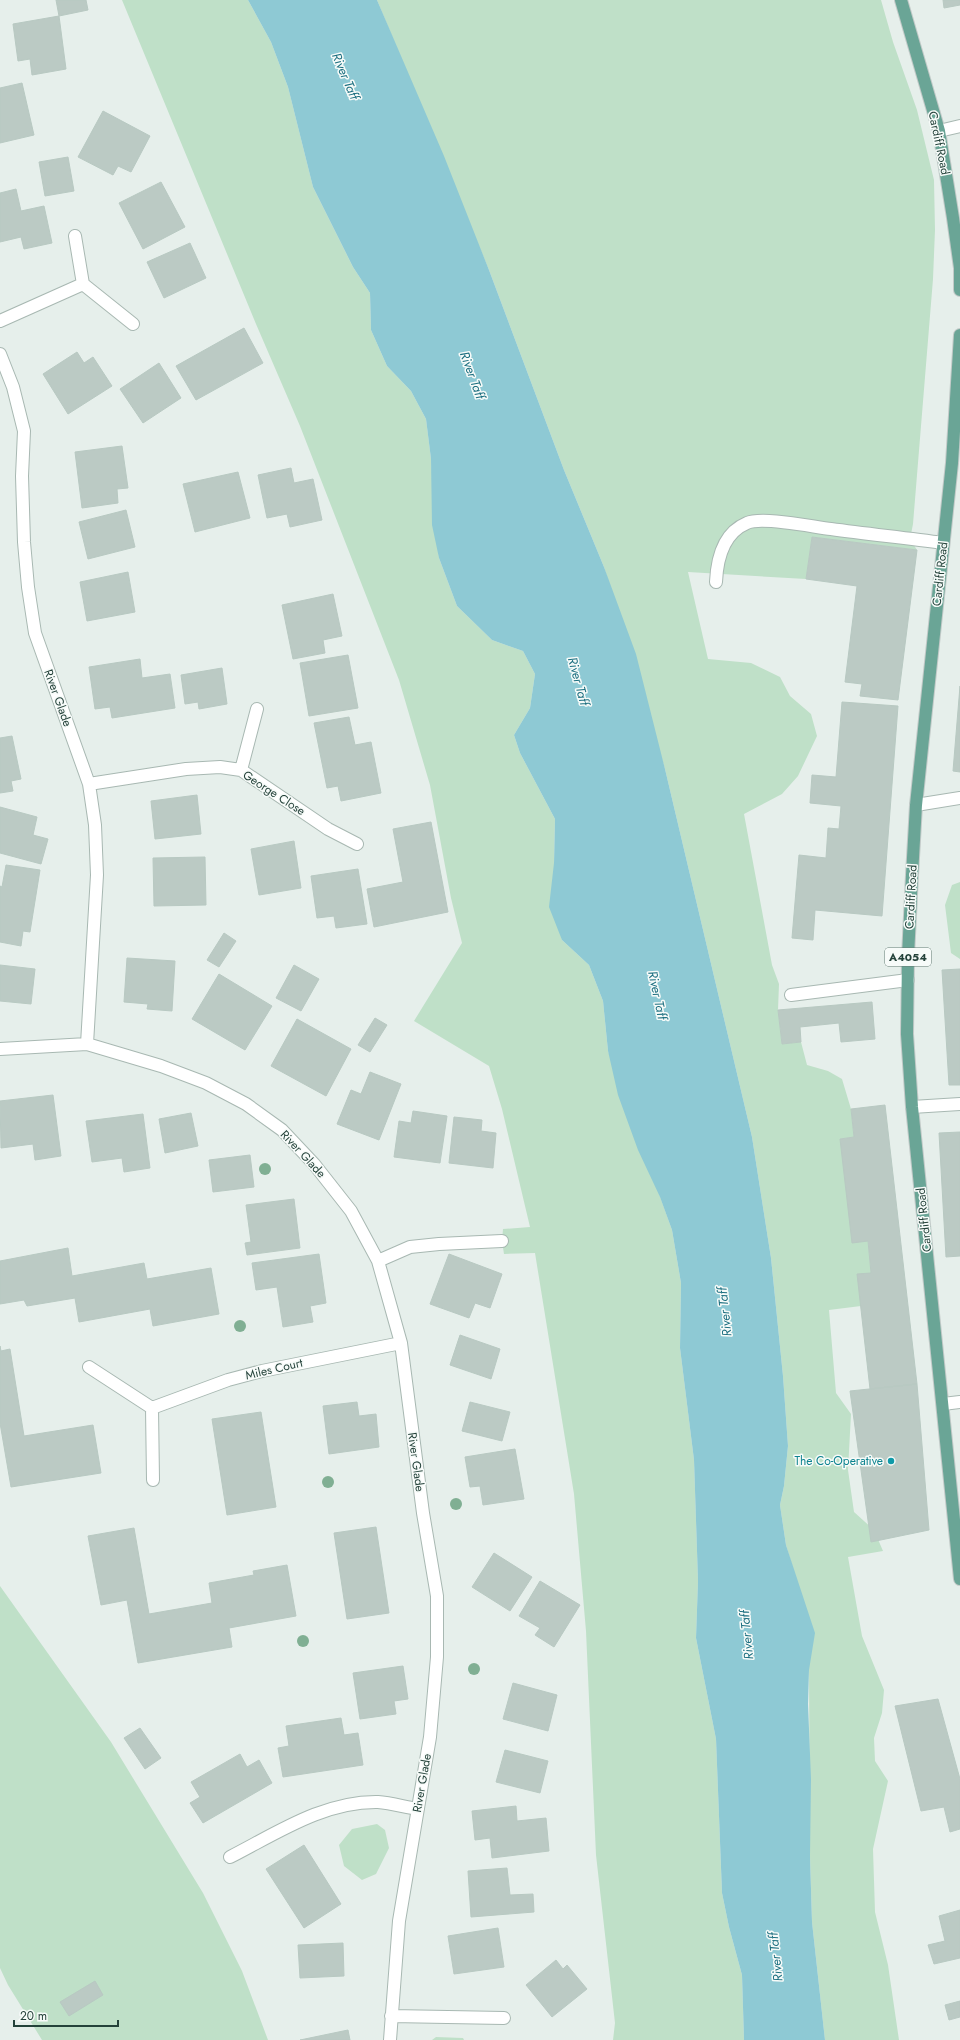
<svg xmlns="http://www.w3.org/2000/svg" width="960" height="2040" viewBox="0 0 960 2040" font-family="Jost,sans-serif">
  <style>
    .green { fill: #bfe0c8 }
    .water { fill: #8ec9d4 }
    .building { fill: #bbcac4; stroke: #b8c9c2 }
    .lines { fill: none; stroke-linecap: round; stroke-linejoin: round }
    .lane-casing { stroke: #a8b8b2; stroke-width: 14 }
    .street-casing { stroke: #a8b8b2; stroke-width: 14 }
    .primary-casing { stroke: #c2cac8; stroke-width: 14 }
    .lane { stroke: #fff; stroke-width: 12 }
    .street { stroke: #fff; stroke-width: 12 }
    .primary { stroke: #6aa596; stroke-width: 12 }
    .tree { fill: #80af93 }
    .culture-dot { fill: #0f9aa8; stroke: #f7fbf9; stroke-width: 1.5 }
    .labels { text-anchor: middle; stroke-width: 3; stroke-linejoin: round; paint-order: stroke }
    .shield { fill: #f7fbf9; stroke: #637a73; stroke-width: 1 }
    .shield-label { font-size: 11px; font-weight: bold; fill: #24423a }
    .street-label { font-size: 12px; fill: #24423a; stroke: #f7fbf9 }
    .culture-label { font-size: 12px; fill: #0d838f; stroke: #f7fbf9; text-anchor: end }
    .water-label { font-size: 13px; font-style: italic; fill: #1c6f80; stroke: #f7fbf9 }
  </style>
  <rect width="100%" height="100%" fill="#e6efeb"/>
  <path class="green" d="M122,0H248L271,42L288,87L313,187L353,267L370,293L371,330L387,366L411,391L426,419L431,459L439,558L457,606L492,640L523,651L535,674L530,708L514,735L520,753L555,819L554,863L562,940L589,965L603,1001L608,1051L672,1230L681,1283L680,1348L694,1460L698,1581L696,1638L716,1739L722,1893L729,1927L742,1975L744,2040H613L615,2023L596,1855L586,1631L574,1494L535,1253L504,1254L502,1241L503,1229L530,1227L502,1109L489,1066L414,1021L462,943L451,898L430,785L399,680L300,426L256,324Z
    M377,0H881L893,42L917,110L934,180L935,230L933,279L913,524L910,539L917,550L812,537L806,579L688,572L708,659L751,663L780,677L790,696L811,714L817,736L798,776L782,794L744,814L772,965L779,984L778,1010L782,1044L801,1042L807,1065L828,1071L842,1079L851,1109L854,1137L840,1139L868,1241L871,1273L861,1306L829,1310L836,1393L851,1414L848,1470L854,1512L874,1530L883,1551L848,1557L862,1636L884,1690L882,1713L874,1738L875,1761L888,1781L873,1849L875,1912L888,1965L899,2040H825L812,1922L810,1856L809,1670L798,1585L786,1545L780,1505L784,1486L788,1446L783,1376L771,1258L752,1137L665,769L604,567L564,470L489,270Z
    M960,882V959L951,953L945,905L952,885Z
    M0,1586L111,1742L203,1893L242,1971L268,2040H42L8,1985L0,1968Z
    M377,1824L385,1830L389,1848L376,1874L362,1880L344,1866L339,1845L352,1829Z
    M436,2037L463,2038L464,2040H432Z"/>
  <path class="water" d="M248,0H377L444,156L489,270L564,470L604,567L636,654L665,769L752,1137L771,1258L783,1376L788,1446L784,1486L780,1505L786,1545L815,1633L809,1670L808,1704L811,1779L810,1856L812,1922L825,2040H744L742,1975L729,1927L722,1893L716,1739L696,1638L698,1581L694,1460L680,1348L681,1283L672,1230L660,1197L638,1150L618,1095L608,1051L603,1001L589,965L562,940L549,907L554,863L555,819L520,753L514,735L530,708L535,674L523,651L492,640L457,606L439,558L432,525L431,459L426,419L411,391L387,366L371,330L370,293L353,267L313,187L288,87L271,42Z"/>
  <path class="building" d="M56,0H86L88,10L59,16Z
    M943,0H960V5L944,8Z
    M59,16L66,69L32,75L30,59L18,61L13,24Z
    M22,83L34,135L0,143V88Z
    M103,111L150,136L131,172L118,166L113,175L78,157Z
    M68,157L74,191L45,196L39,162Z
    M161,182L185,227L143,249L119,203Z
    M16,189L21,211L44,206L52,243L24,249L21,237L0,242V193Z
    M190,243L206,278L164,298L147,262Z
    M244,328L263,363L196,400L176,366Z
    M77,352L84,363L93,357L112,386L68,414L43,374Z
    M159,363L181,398L143,423L120,389Z
    M122,446L128,488L117,489L118,503L82,508L75,452Z
    M291,468L294,483L313,479L322,520L290,527L287,514L267,518L258,475Z
    M238,472L250,518L195,532L183,484Z
    M126,510L135,547L88,559L79,522Z
    M812,537L917,550L898,700L860,696L862,684L845,682L857,586L806,579Z
    M128,572L135,612L87,621L80,582Z
    M333,594L342,636L323,640L325,653L293,659L282,605Z
    M348,655L358,708L309,716L300,663Z
    M140,659L142,678L170,674L175,708L112,718L110,707L95,709L89,667Z
    M222,668L227,704L199,709L198,702L185,704L181,675Z
    M960,686V772L953,771Z
    M842,702L898,706L882,916L815,910L813,940L792,938L799,855L826,858L828,828L839,829L841,806L810,803L812,775L836,777Z
    M349,717L355,745L371,742L381,793L341,801L338,786L327,788L314,723Z
    M12,736L21,779L11,781L13,791L0,793V738Z
    M197,795L201,834L155,839L151,801Z
    M0,807L37,817L33,835L48,839L41,864L0,853Z
    M431,822L448,912L374,927L367,889L403,882L393,829Z
    M294,841L301,888L259,895L251,849Z
    M205,857L206,905L154,906L153,858Z
    M6,865L40,870L30,932L23,931L21,946L0,942V886L2,887Z
    M358,869L367,924L336,928L334,916L317,918L311,876Z
    M224,933L236,941L219,967L207,960Z
    M127,958L175,961L172,1011L147,1009L148,1004L124,1002Z
    M0,965L35,969L31,1004L0,1001Z
    M294,965L319,979L301,1011L276,998Z
    M960,969V1085H949L942,970Z
    M219,974L272,1006L245,1050L192,1019Z
    M872,1002L875,1039L841,1042L839,1023L800,1027L801,1042L782,1044L778,1010Z
    M375,1018L387,1025L370,1052L358,1045Z
    M297,1019L351,1049L326,1096L271,1066Z
    M370,1072L401,1084L379,1140L337,1124L351,1090L361,1094Z
    M53,1095L61,1156L35,1160L33,1144L1,1148L0,1101Z
    M885,1105L917,1384L870,1389L857,1274L871,1273L868,1241L852,1243L840,1139L854,1137L851,1109Z
    M413,1111L447,1116L440,1163L394,1157L399,1121L411,1123Z
    M191,1113L198,1146L165,1153L159,1119Z
    M143,1114L150,1168L124,1172L122,1158L92,1162L86,1121Z
    M454,1117L482,1120L481,1131L496,1133L493,1168L449,1163Z
    M960,1132V1256L946,1257L939,1133Z
    M250,1155L254,1187L213,1192L209,1160Z
    M294,1199L300,1248L247,1255L245,1243L251,1242L246,1205Z
    M68,1248L72,1276L144,1263L147,1279L211,1268L219,1314L153,1326L150,1309L79,1322L75,1298L27,1306L24,1300L0,1304V1261Z
    M319,1254L326,1303L310,1306L313,1322L283,1327L277,1287L256,1290L252,1263Z
    M449,1254L502,1274L490,1308L475,1303L469,1318L430,1304Z
    M460,1335L500,1349L491,1379L450,1365Z
    M0,1346L1,1351L10,1349L24,1436L93,1425L101,1473L11,1487L0,1423Z
    M917,1384L929,1530L871,1542L850,1391Z
    M357,1402L359,1416L376,1414L379,1447L329,1454L323,1406Z
    M470,1402L510,1412L502,1441L462,1431Z
    M261,1412L276,1507L227,1515L212,1419Z
    M515,1449L524,1499L483,1505L480,1486L470,1487L465,1457Z
    M376,1527L389,1613L347,1619L334,1533Z
    M134,1528L149,1614L212,1603L209,1583L254,1575L253,1571L287,1565L296,1616L229,1628L232,1647L138,1663L127,1600L101,1605L88,1536Z
    M494,1553L532,1577L510,1611L472,1587Z
    M540,1581L580,1605L554,1647L535,1635L540,1628L519,1616Z
    M403,1666L408,1699L394,1701L396,1714L360,1719L353,1673Z
    M513,1683L557,1695L548,1731L503,1719Z
    M938,1699L960,1779V1829L950,1832L944,1807L921,1811L895,1706Z
    M341,1718L344,1735L358,1733L363,1765L283,1777L278,1748L289,1746L286,1726Z
    M140,1728L161,1758L145,1769L124,1738Z
    M505,1750L548,1761L540,1793L496,1782Z
    M240,1754L247,1767L259,1760L272,1783L203,1823L190,1803L200,1797L191,1782Z
    M516,1806L517,1821L546,1818L549,1851L492,1858L490,1838L475,1840L472,1811Z
    M304,1845L341,1904L304,1928L266,1869Z
    M507,1868L510,1895L533,1894L534,1912L471,1917L468,1871Z
    M960,1910V1958L934,1964L928,1945L945,1941L939,1916Z
    M498,1928L504,1967L454,1974L448,1936Z
    M343,1943L344,1976L300,1978L298,1945Z
    M556,1960L563,1969L567,1965L587,1989L552,2017L526,1985Z
    M95,1981L103,1995L69,2016L60,2002Z
    M960,2001V2017L949,2020L945,2005Z
    M348,2030L350,2040H300Z"/>
  <g class="lines">
    <defs>
      <path id="lane" d="M716,582C717,559 723,533 747,523C762,516 813,527 831,529C868,534 906,538 943,543
        M791,995L908,980"/>
      <path id="street" d="M939,131L960,126
        M75,236L83,284
        M0,321L83,284L133,324
        M0,354L13,387L24,431L22,476L24,542L28,587L35,633L89,784L95,825L97,875L87,1044
        M241,770L257,709
        M89,784L186,769L220,767L241,770L328,829L357,844
        M916,805L960,798
        M0,1049L87,1044L161,1066L206,1083L246,1104L282,1130L314,1164L351,1211L378,1261L401,1343L423,1513L437,1596V1657L430,1737L399,1921L390,2040
        M912,1107L960,1104
        M378,1261L410,1247L439,1244L502,1241
        M89,1367L152,1408L153,1480
        M943,1404L960,1402
        M152,1408L228,1380L262,1371L401,1343
        M230,1857C277,1833 324,1801 378,1802C391,1803 405,1807 418,1809
        M391,2016L504,2018"/>
      <path id="primary" d="M901,0L939,131L953,218L960,268V290
        M960,335L952,463L916,805L912,875L908,956L907,1034L912,1107L960,1579"/>
    </defs>
    <use href="#lane" class="lane-casing"/>
    <use href="#street" class="street-casing"/>
    <use href="#primary" class="primary-casing"/>
    <use href="#lane" class="lane"/>
    <use href="#street" class="street"/>
    <use href="#primary" class="primary"/>
  </g>
  <g class="tree">
    <circle cx="265" cy="1169" r="6"/>
    <circle cx="240" cy="1326" r="6"/>
    <circle cx="328" cy="1482" r="6"/>
    <circle cx="456" cy="1504" r="6"/>
    <circle cx="303" cy="1641" r="6"/>
    <circle cx="474" cy="1669" r="6"/>
  </g>
  <circle class="culture-dot" cx="891" cy="1461" r="4"/>
  <g class="labels">
    <rect class="shield" x="885" y="948" width="46" height="18" rx="3"/>
    <g class="shield-label">
      <text x="908" y="961">A4054</text>
    </g>
    <g class="street-label">
      <text transform="translate(939 143) rotate(78)" y="4">Cardiff Road</text>
      <text transform="translate(940 574) rotate(-84)" y="4">Cardiff Road</text>
      <text transform="translate(58 698) rotate(70)" y="4">River Glade</text>
      <text transform="translate(274 793) rotate(33)" y="4">George Close</text>
      <text transform="translate(911 897) rotate(-87)" y="4">Cardiff Road</text>
      <text transform="translate(303 1154) rotate(47)" y="4">River Glade</text>
      <text transform="translate(924 1220) rotate(-96)" y="4">Cardiff Road</text>
      <text transform="translate(274 1369) rotate(-13)" y="4">Miles Court</text>
      <text transform="translate(416 1462) rotate(82)" y="4">River Glade</text>
      <text transform="translate(422 1783) rotate(-80)" y="4">River Glade</text>
    </g>
    <g class="culture-label">
      <text x="883" y="1465">The Co-Operative</text>
    </g>
    <g class="water-label">
      <text transform="translate(346 76) rotate(67)" y="5">River Taff</text>
      <text transform="translate(473 375) rotate(70)" y="5">River Taff</text>
      <text transform="translate(579 681) rotate(75)" y="5">River Taff</text>
      <text transform="translate(658 995) rotate(78)" y="5">River Taff</text>
      <text transform="translate(724 1312) rotate(-96)" y="5">River Taff</text>
      <text transform="translate(746 1635) rotate(-95)" y="5">River Taff</text>
      <text transform="translate(775 1957) rotate(-96)" y="5">River Taff</text>
    </g>
  </g>
  <path d="M14 2020v6h104v-6" fill="none" stroke="#24423a" stroke-width="2"/>
  <text x="20" y="2020" font-size="12" fill="#24423a" stroke="#f7fbf9" stroke-width="3" paint-order="stroke">20 m</text>
</svg>
